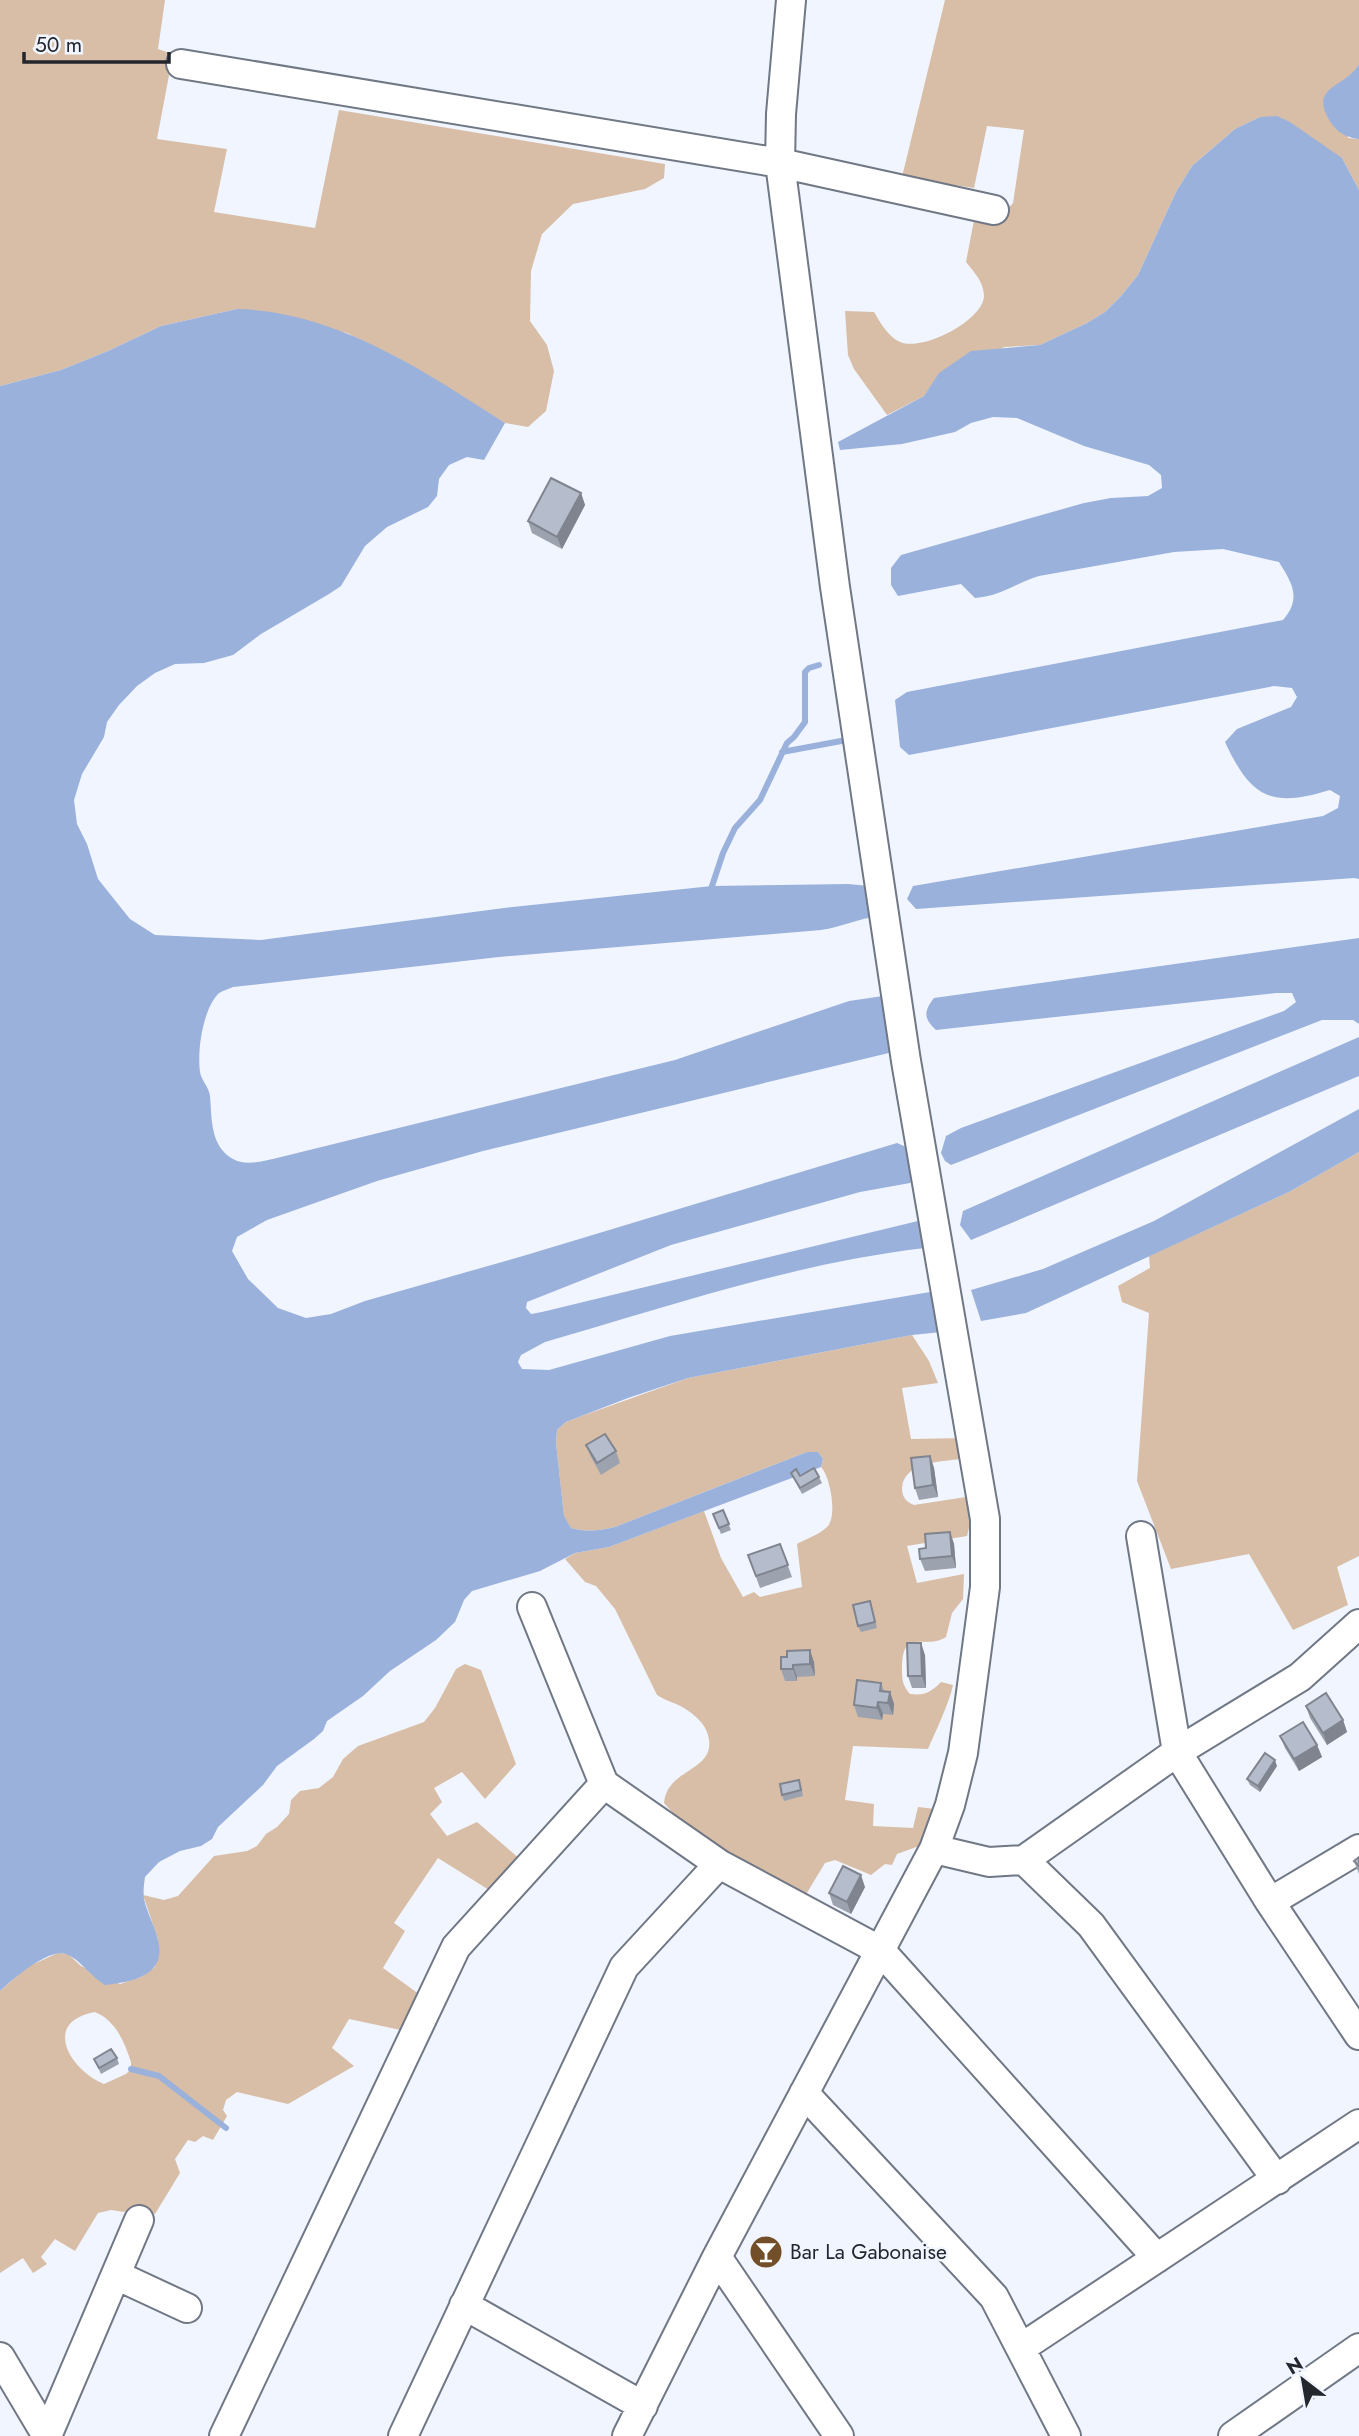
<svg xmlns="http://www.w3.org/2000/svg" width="1359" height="2436" viewBox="0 0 1359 2436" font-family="Jost,sans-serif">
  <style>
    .green { fill: #d8bea6; fill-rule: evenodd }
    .water { fill: #9ab1dc }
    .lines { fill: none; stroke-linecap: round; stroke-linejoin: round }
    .stream { stroke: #9ab1dc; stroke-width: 6 }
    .minor-casing { stroke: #707785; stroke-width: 32 }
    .minor { stroke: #fff; stroke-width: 28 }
    .wall { fill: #9ca3af }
    .shaded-wall { fill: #7f848f }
    .building { fill: #b5bdcc; stroke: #7f848f; stroke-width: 2 }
    .labels { text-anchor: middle; stroke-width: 5; stroke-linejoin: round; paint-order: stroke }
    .poi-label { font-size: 21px; fill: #23262c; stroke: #f0f5ff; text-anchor: start }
  </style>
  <rect width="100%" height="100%" fill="#f0f5ff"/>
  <path class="green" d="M0,0H165L158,49L173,54L157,139L227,149L214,212L315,228L339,110L665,164L664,178L645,189L573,204L542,234L531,271L530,321L547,345L554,371L546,411L528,427L505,423L396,357L347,333L237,309L161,326L108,351L61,370L0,386Z
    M945,0H1359V64L1355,72L1342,81L1348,138L1359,139V190L1342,158L1260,117L1235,129L1192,166L1176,192L1138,275L1121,296L1105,312L1087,323L1040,345L1005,347L940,373L924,396L887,415L854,369L848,355L845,311L874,312C880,322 887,335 898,341C920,354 985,320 984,295C983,281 974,272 966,262L975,215L1006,211L1013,203L1024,130L987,126L974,188L902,177Z
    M1359,1152V1556L1337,1567L1348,1605L1293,1630L1249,1554L1171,1569L1137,1481L1149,1313L1122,1302L1118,1286L1150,1268L1149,1256L1289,1192Z
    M912,1335L929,1361L938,1383L902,1388L911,1439L966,1438L967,1458C946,1462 904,1460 902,1488C902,1497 906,1502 914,1505L979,1495L982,1525L969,1528L967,1536L907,1546L917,1583L964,1574L963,1599L952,1613L946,1637C924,1651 903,1626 902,1667C902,1679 902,1685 910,1694C925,1696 931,1692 941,1682L953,1685C949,1704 936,1730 928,1749L853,1746L845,1800L874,1804L873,1826L913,1828L918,1807L935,1809L926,1841L919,1846L897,1854L892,1865L885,1864L871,1875L835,1860L825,1863L802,1901L713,1858L664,1803C667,1767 718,1772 708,1735C705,1724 696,1716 687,1710C678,1703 667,1702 657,1695L615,1609L596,1586L585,1582L565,1559L575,1553L609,1547L704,1511L721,1558L743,1597L754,1592L760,1597L802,1587L797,1544C806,1539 820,1534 827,1527C838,1517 830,1476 821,1467L823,1459L818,1452H807L615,1527C599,1531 587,1532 571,1528L564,1517L556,1443L557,1430L566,1422L579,1417L688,1378Z
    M465,1664L481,1670L516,1764L485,1799L462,1772L434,1788L442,1802L430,1814L447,1836L477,1822L521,1860L489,1890L438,1858L394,1923L405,1931L383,1968L423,1997L410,2032L349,2019L332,2048L354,2066L288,2104L237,2092L226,2100L223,2110L227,2116L213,2140L203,2136L195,2142L188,2140L175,2159L180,2173L155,2214L137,2205L124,2212L111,2210L98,2213L75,2251L55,2239L41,2257L47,2264L33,2273L23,2258L0,2273V1991L27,1967L58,1953L68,1954L81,1966L120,1984L141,1977L155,1967L158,1939L143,1895L164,1900L178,1896L214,1856L247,1851L257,1846L266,1834L277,1827L289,1814L291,1800L300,1791L319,1788L333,1777L343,1759L358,1746L424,1722L435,1708L456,1669ZM95,2012C116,2021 124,2041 131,2062V2069L126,2074L104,2084C70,2070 41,2022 95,2012Z"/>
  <path class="water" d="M1359,64V139H1358C1346,137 1338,133 1331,123C1307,85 1345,89 1359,64Z
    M1277,116L1290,122L1342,158L1359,190V879L1354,878L916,909L907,899L913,886L1323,816L1338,808L1340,796L1330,790C1271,808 1251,798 1225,742L1237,729L1291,707L1297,697L1292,688L1274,686L909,755L900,747L895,700L907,692L1283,620C1302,598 1292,583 1279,562L1223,549L1174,552L1039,576C1016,583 999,597 975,598L961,584L898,596L891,585V568L901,555L1084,503L1111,498L1148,496L1162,488L1161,475L1149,465L1084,446L1017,418L993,417L971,423L955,432L902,444L840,450L838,442L924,396L939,373L971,351L1040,345L1087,323L1105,312L1121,296L1138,275L1176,192L1192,166L1235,129L1260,117Z
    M237,309C336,311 424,371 505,423L484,460L467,457L449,465L439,479L437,496L428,507L387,527L365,546L341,586L329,594L261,634L233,655L204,663L175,664L155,673L137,686L119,705L107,722L104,737L82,774L74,800L77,824L87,844L98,879L130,919L155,935L261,940L504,908L712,886L848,884L869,886L878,916C858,919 841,927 821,930L499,957L233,987C229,989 221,991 218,994C203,1010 197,1050 200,1072C201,1080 209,1087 210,1096C212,1119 210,1146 233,1159C246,1167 267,1160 281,1157L675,1060L849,1001L890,995L897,1051L483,1151L377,1181L267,1220L237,1237L232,1251L248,1279L278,1308L306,1318L331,1314L365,1301L523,1256L897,1143L913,1150L920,1175L910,1183L860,1192L671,1245L527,1302L526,1308L531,1314L542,1312L922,1220L925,1248C795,1263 670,1306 545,1342L521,1355L518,1362L522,1369L549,1370L670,1336L930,1292L942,1295V1332L912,1335L688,1378L628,1398L566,1422L557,1430L556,1443L564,1516L571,1528C587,1532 599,1531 615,1527L807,1452H818L823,1459L821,1467L609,1547L575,1553L540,1571L472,1591L464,1600L455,1622L436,1640L390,1671L363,1696L327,1721L323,1731L314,1739L277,1766L263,1785L218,1827L212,1839L201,1846L180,1851L159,1862L145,1877C144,1884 143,1891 144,1899C147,1913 155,1926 158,1940C167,1976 132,1982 105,1985C91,1977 80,1959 66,1954C48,1948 12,1980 0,1991V386L61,370L108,351L161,326Z
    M1359,938V1024L1353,1020H1322L951,1165L945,1161L941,1153L946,1136L961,1128L1284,1011L1296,1002L1292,993H1276L936,1030C923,1018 924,1011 934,998Z
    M1359,1037V1076L971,1240L960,1225L963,1211Z
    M1359,1109V1152L1289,1192L1026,1313L981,1321L971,1290L1043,1269L1154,1221Z"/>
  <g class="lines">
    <path class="stream" d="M782,752L852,739
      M710,892L723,853L735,828L760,800L787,743L794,737L805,722V672L809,668L819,665
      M131,2069L159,2076L226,2128"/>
    <defs>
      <path id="minor" d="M181,64L780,163L994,210
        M1141,1536L1177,1752L1270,1902L1359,2035
        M604,1784L719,1864
        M934,1849L989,1862L1024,1860L1177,1752L1300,1677L1359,1624
        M1024,1860L1091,1925L1277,2180
        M1270,1902L1359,1849
        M804,2093L994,2297L1066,2436
        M717,2257L839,2436
        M116,2275L187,2308
        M464,2305L643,2406
        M1021,2348L1359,2124
        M0,2357L47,2436
        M47,2436L139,2220
        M224,2436L456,1947L604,1784L532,1607
        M403,2436L624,1967L719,1864L881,1951L1157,2258
        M627,2436L717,2257L934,1849L950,1805L963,1753L985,1587V1519L906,1061L835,587L780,163L781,114L791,0
        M1233,2436L1359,2348"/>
    </defs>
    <use href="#minor" class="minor-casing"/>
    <use href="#minor" class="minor"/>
  </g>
  <path class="wall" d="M581,493L585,505L562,549L532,533L528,521Z
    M586,1445L616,1451L620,1463L601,1475L591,1457Z
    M930,1456L934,1468L938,1497L919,1500L915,1488Z
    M791,1473L800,1476L819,1477L822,1483L802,1494Z
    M723,1510L731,1530L721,1534L713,1514Z
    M950,1532L954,1544L956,1568L925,1571L920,1559L926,1548Z
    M780,1544L792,1577L760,1588L748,1555Z
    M872,1607L877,1628L861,1632L858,1626Z
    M925,1655L926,1688H912L908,1676Z
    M781,1657L814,1662L815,1676L797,1677V1681H785L781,1669Z
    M881,1683L884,1691L890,1692L894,1704L893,1715L883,1714L882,1720L858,1717L854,1705Z
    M1306,1706L1343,1720L1347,1732L1327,1745L1310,1718Z
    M1280,1736L1317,1745L1322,1757L1299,1771L1285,1748Z
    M1277,1766L1260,1792L1250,1785L1247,1779Z
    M801,1786L803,1796L784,1801L782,1795Z
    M1359,1857V1874L1354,1861Z
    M865,1887L851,1914L833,1905L829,1893Z
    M117,2058L119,2064L101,2074L94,2059Z"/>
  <path class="shaded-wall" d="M581,493L585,505L562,549L557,537Z
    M930,1456L934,1468L938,1497L933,1485Z
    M950,1532L954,1544L956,1568L952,1556Z
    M921,1643L925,1655L926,1688L922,1676Z
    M810,1650L814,1662L815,1676L810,1664Z
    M793,1665L797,1677V1681L793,1669Z
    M890,1692L894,1704L893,1715L888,1703Z
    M878,1702L883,1714L882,1720L877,1708Z
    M1343,1720L1347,1732L1327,1745L1323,1733Z
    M1317,1745L1322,1757L1299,1771L1294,1759Z
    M1275,1760L1277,1766L1260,1792L1258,1786Z
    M861,1875L865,1887L851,1914L847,1902Z"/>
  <path class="building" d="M551,478L581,493L557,537L528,521Z
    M605,1434L616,1451L597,1463L586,1445Z
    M930,1456L933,1485L915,1488L911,1458Z
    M814,1468L819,1477L800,1488L791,1473L796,1469L800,1476Z
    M723,1510L729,1524L719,1528L713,1514Z
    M950,1532L952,1556L920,1559L919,1549L926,1548L925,1534Z
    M780,1544L788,1565L756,1576L748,1555Z
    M870,1601L875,1622L858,1626L853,1605Z
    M907,1643H921L922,1676H908Z
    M810,1650V1664L793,1665V1669H781V1657H787V1651Z
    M857,1680L881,1683L880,1691L890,1692L888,1703L878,1702L877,1708L854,1705Z
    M1326,1693L1343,1720L1323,1733L1306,1706Z
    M1303,1722L1317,1745L1294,1759L1280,1736Z
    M1265,1753L1275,1760L1258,1786L1247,1779Z
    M799,1780L801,1790L782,1795L780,1784Z
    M1359,1857V1866L1354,1861Z
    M843,1866L861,1875L847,1902L829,1893Z
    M111,2049L117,2058L99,2068L94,2059Z"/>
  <defs>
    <symbol id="bar-disc" viewBox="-11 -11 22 22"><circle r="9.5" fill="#734f29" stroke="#f0f5ff"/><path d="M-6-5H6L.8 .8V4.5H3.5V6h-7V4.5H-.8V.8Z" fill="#fff"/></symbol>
  </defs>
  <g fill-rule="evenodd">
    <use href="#bar-disc" x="747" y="2233" width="38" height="38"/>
  </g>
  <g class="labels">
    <g class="poi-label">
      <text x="790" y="2259">Bar La Gabonaise</text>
    </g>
  </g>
  <g transform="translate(1303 2380) rotate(329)" stroke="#f0f5ff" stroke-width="5" paint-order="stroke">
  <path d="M0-5L12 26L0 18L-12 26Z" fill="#23262c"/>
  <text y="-10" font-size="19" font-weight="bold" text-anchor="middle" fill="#23262c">N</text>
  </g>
  <path d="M24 52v10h145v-10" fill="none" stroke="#23262c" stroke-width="3.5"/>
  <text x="35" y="52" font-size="21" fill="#23262c" stroke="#f0f5ff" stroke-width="5" paint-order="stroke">50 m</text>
</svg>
